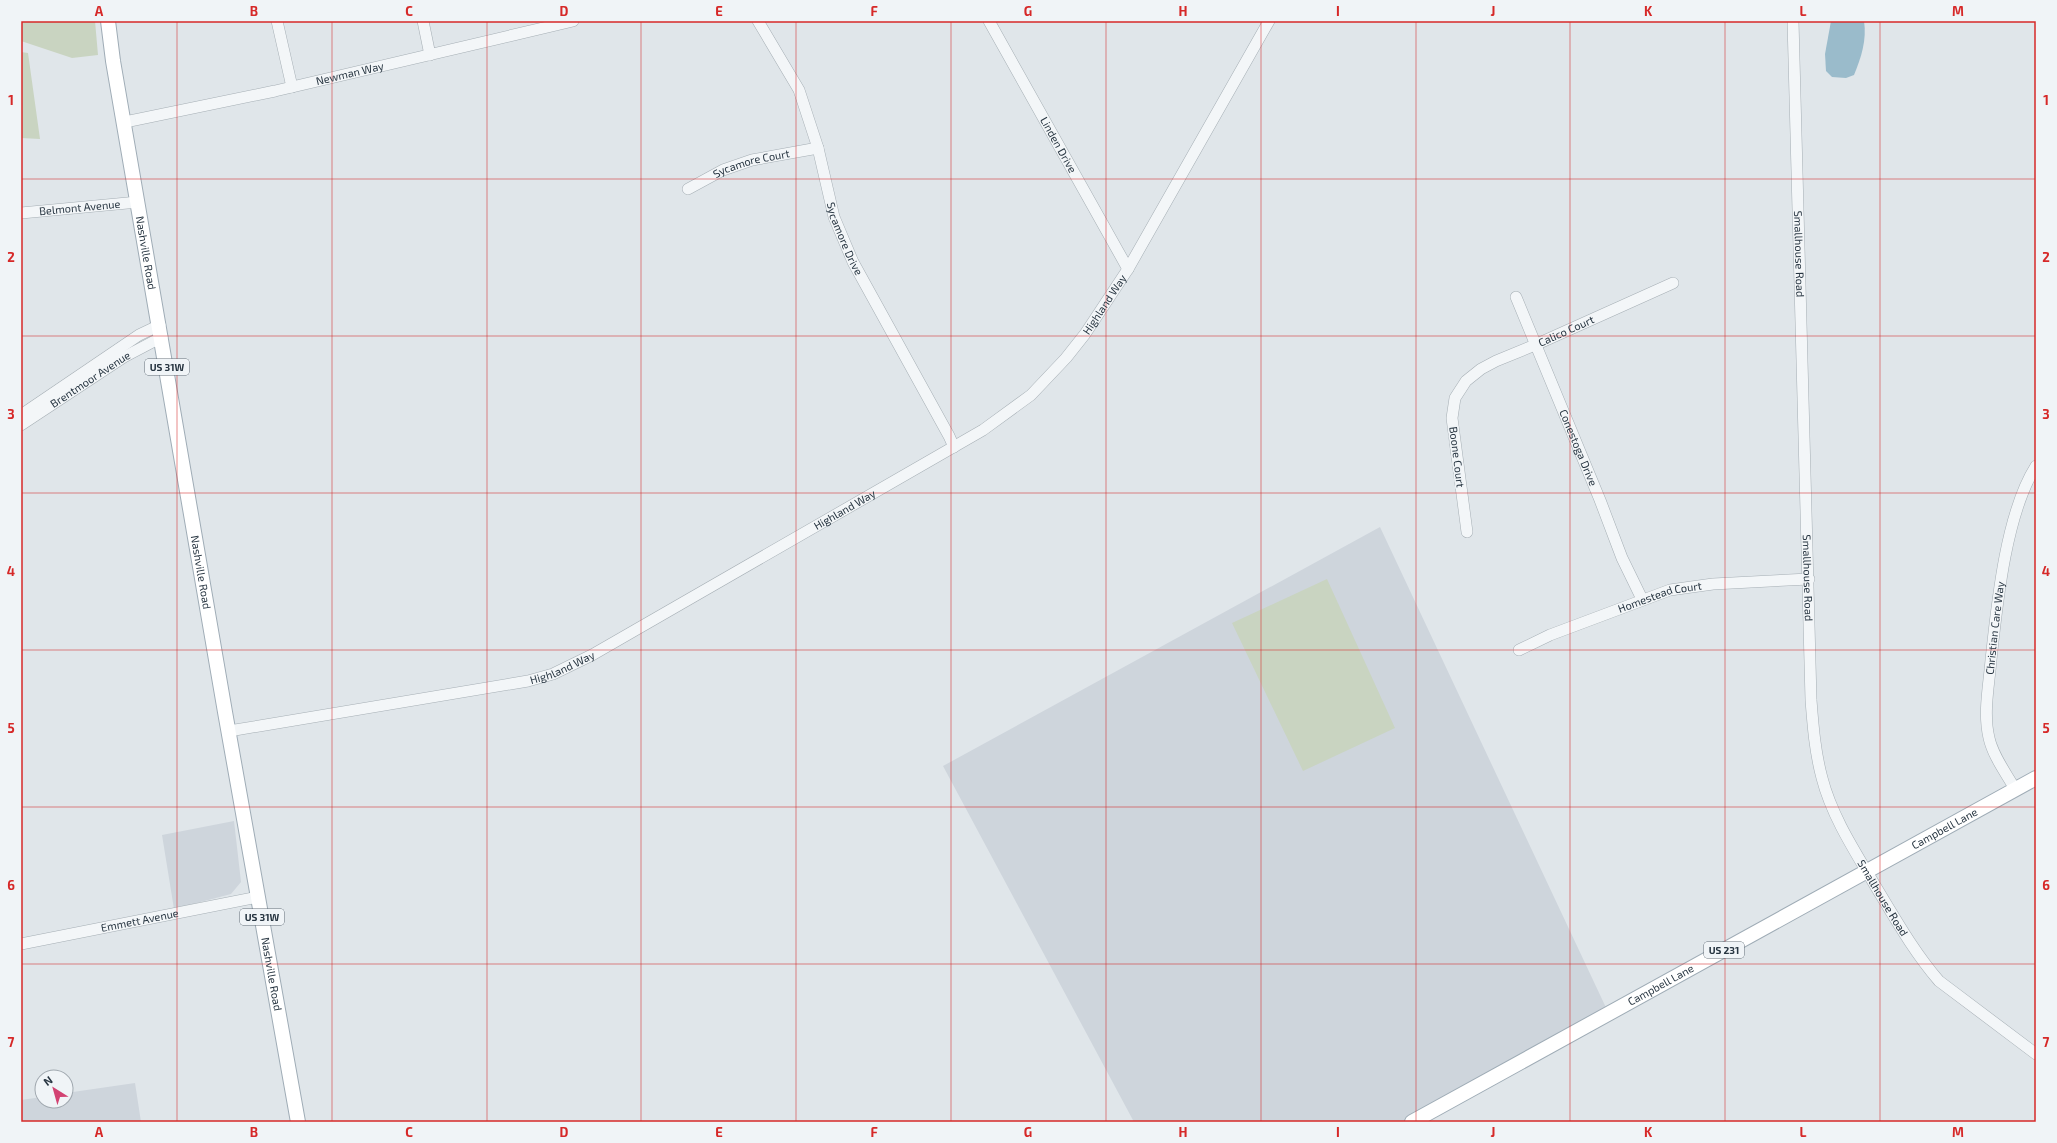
<svg xmlns="http://www.w3.org/2000/svg" width="2057" height="1143" viewBox="0 0 2057 1143" font-family="'Exo 2',sans-serif">
  <style>
    .built { fill: #ced5dc }
    .green { fill: #c9d4c1 }
    .water { fill: #9abbcb }
    .lines { fill: none; stroke-linecap: round; stroke-linejoin: round }
    .minor-casing { stroke: #a5aeb4; stroke-width: 12 }
    .major-casing { stroke: #9facb6; stroke-width: 16 }
    .minor { stroke: #f3f6f8; stroke-width: 11 }
    .major { stroke: #fff; stroke-width: 14 }
    .grid { fill: none; stroke: #d62828; stroke-width: 1; stroke-opacity: 0.55 }
    .labels { text-anchor: middle; stroke-width: 3; stroke-linejoin: round; paint-order: stroke }
    .shield { fill: #f0f4f7; stroke: #646f78; stroke-width: 1 }
    .shield-label { font-size: 10px; font-weight: bold; fill: #283642 }
    .street-label { font-size: 11px; fill: #283642; stroke: #f0f4f7 }
    .neatline { fill: none; stroke: #d62828; stroke-width: 1.5 }
    .grid-label { font-size: 13px; text-anchor: middle; font-weight: bold; fill: #d62828 }
  </style>
  <rect width="100%" height="100%" fill="#e0e6ea"/>
  <path class="built" d="M1380,527L1609,1014L1413,1122H1134L943,766Z
    M234,821L241,882L231,894L174,909L162,835Z
    M135,1083L141,1122H21V1100L42,1097V1101H66V1093Z"/>
  <path class="green" d="M21,21H95L98,55L72,58L21,41Z
    M21,52L28,53L40,139L21,138Z
    M1327,579L1395,728L1303,771L1232,623Z"/>
  <path class="water" d="M1831,21H1864C1867,40 1861,58 1854,75L1846,78L1832,77L1826,71L1825,54Z"/>
  <g class="lines">
    <defs>
      <g id="minor">
        <path d="M277,21L292,87"/>
        <path d="M423,21L430,55"/>
        <path id="s1" d="M758,21L799,90L818,148L834,217L853,262L949,436L954,447"/>
        <path id="s2" d="M989,21L1128,269"/>
        <path id="s3" d="M1793,21L1811,700C1813,726 1815,752 1822,778C1832,817 1856,853 1876,887C1896,920 1914,952 1939,981L2036,1054"/>
        <path id="s4" d="M125,122L275,91L573,21"/>
        <path id="s5" d="M688,189L723,170L752,160L818,148"/>
        <path id="s6" d="M21,213L138,202"/>
        <path id="s7" d="M1516,297L1600,500L1622,558L1642,599"/>
        <path d="M21,415L139,335L160,325"/>
        <path id="s8" d="M21,425L124,357L162,337"/>
        <path id="s9" d="M1467,532L1452,418L1455,398L1466,381L1481,369L1496,361L1535,345L1673,283"/>
        <path id="s10" d="M1519,650L1550,635L1670,590L1713,584L1809,579"/>
        <path id="s11" d="M229,731L528,681L553,674L592,655L983,430L1031,395L1066,358L1085,334L1128,269L1269,21"/>
        <path id="s12" d="M2015,789C2006,773 1993,756 1989,738C1983,713 1989,685 1991,660C1997,603 2006,513 2036,466"/>
        <path id="s13" d="M21,944L258,897"/>
      </g>
      <g id="major">
        <path id="s14" d="M108,21L113,61L225,712L298,1122"/>
        <path id="s15" d="M1412,1122L2036,778"/>
      </g>
    </defs>
    <use href="#minor" class="minor-casing"/>
    <use href="#major" class="major-casing"/>
    <use href="#minor" class="minor"/>
    <use href="#major" class="major"/>
  </g>
  <path class="grid" d="M177,21V1122M332,21V1122M487,21V1122M641,21V1122M796,21V1122M951,21V1122M1106,21V1122M1261,21V1122M1416,21V1122M1570,21V1122M1725,21V1122M1880,21V1122M21,179H2036M21,336H2036M21,493H2036M21,650H2036M21,807H2036M21,964H2036"/>
  <g class="labels">
    <g class="shield">
      <rect x="145" y="359" width="44" height="16" rx="3"/>
      <rect x="240" y="909" width="44" height="16" rx="3"/>
      <rect x="1704" y="942" width="40" height="16" rx="3"/>
    </g>
    <g class="shield-label">
      <text x="167" y="371">US 31W</text>
      <text x="262" y="921">US 31W</text>
      <text x="1724" y="954">US 231</text>
    </g>
    <g class="street-label">
      <text dy="4" stroke="none"><textPath href="#s4" startOffset="230">Newman Way</textPath></text>
      <text dy="4" stroke="none"><textPath href="#s2" startOffset="142">Linden Drive</textPath></text>
      <text dy="4" stroke="none"><textPath href="#s5" startOffset="69">Sycamore Court</textPath></text>
      <text dy="4" stroke="none"><textPath href="#s6" startOffset="59">Belmont Avenue</textPath></text>
      <text dy="4" stroke="none"><textPath href="#s1" startOffset="236">Sycamore Drive</textPath></text>
      <text dy="4" stroke="none"><textPath href="#s14" startOffset="235">Nashville Road</textPath></text>
      <text dy="4" stroke="none"><textPath href="#s3" startOffset="233">Smallhouse Road</textPath></text>
      <text dy="4" stroke="none"><textPath href="#s11" startOffset="1000">Highland Way</textPath></text>
      <text dy="4" stroke="none"><textPath href="#s9" startOffset="268">Calico Court</textPath></text>
      <text dy="4" stroke="none"><textPath href="#s8" startOffset="83">Brentmoor Avenue</textPath></text>
      <text dy="4" stroke="none"><textPath href="#s7" startOffset="163">Conestoga Drive</textPath></text>
      <text transform="translate(1457 457) rotate(83)" y="4">Boone Court</text>
      <text dy="4" stroke="none"><textPath href="#s11" startOffset="664">Highland Way</textPath></text>
      <text dy="4" stroke="none"><textPath href="#s14" startOffset="559">Nashville Road</textPath></text>
      <text dy="4" stroke="none"><textPath href="#s3" startOffset="557">Smallhouse Road</textPath></text>
      <text dy="4" stroke="none"><textPath href="#s10" startOffset="151">Homestead Court</textPath></text>
      <text dy="4" stroke="none"><textPath href="#s12" startOffset="168">Christian Care Way</textPath></text>
      <text dy="4" stroke="none"><textPath href="#s11" startOffset="340">Highland Way</textPath></text>
      <text dy="4" stroke="none"><textPath href="#s15" startOffset="608">Campbell Lane</textPath></text>
      <text dy="4" stroke="none"><textPath href="#s3" startOffset="893">Smallhouse Road</textPath></text>
      <text dy="4" stroke="none"><textPath href="#s13" startOffset="121">Emmett Avenue</textPath></text>
      <text dy="4" stroke="none"><textPath href="#s14" startOffset="967">Nashville Road</textPath></text>
      <text dy="4" stroke="none"><textPath href="#s15" startOffset="284">Campbell Lane</textPath></text>
    </g>
  </g>
  <rect width="2057" height="1143" fill="none" stroke="#f0f4f7" stroke-width="44"/>
  <g transform="translate(54 1089) rotate(323)"><circle r="19" fill="#f0f4f7" stroke="#a0a8af"/>
  <path d="M0-3L7 15L0 10L-7 15Z" fill="#d24272"/>
  <text y="-6" font-size="11" font-weight="bold" text-anchor="middle" fill="#283642">N</text>
  </g>
  <rect x="22" y="22" width="2013" height="1099" class="neatline"/>
  <g class="grid-label">
    <text x="99" y="16">A</text>
    <text x="254" y="16">B</text>
    <text x="409" y="16">C</text>
    <text x="564" y="16">D</text>
    <text x="719" y="16">E</text>
    <text x="874" y="16">F</text>
    <text x="1028" y="16">G</text>
    <text x="1183" y="16">H</text>
    <text x="1338" y="16">I</text>
    <text x="1493" y="16">J</text>
    <text x="1648" y="16">K</text>
    <text x="1803" y="16">L</text>
    <text x="1958" y="16">M</text>
    <text x="11" y="105">1</text>
    <text x="2046" y="105">1</text>
    <text x="11" y="262">2</text>
    <text x="2046" y="262">2</text>
    <text x="11" y="419">3</text>
    <text x="2046" y="419">3</text>
    <text x="11" y="576">4</text>
    <text x="2046" y="576">4</text>
    <text x="11" y="733">5</text>
    <text x="2046" y="733">5</text>
    <text x="11" y="890">6</text>
    <text x="2046" y="890">6</text>
    <text x="11" y="1047">7</text>
    <text x="2046" y="1047">7</text>
    <text x="99" y="1137">A</text>
    <text x="254" y="1137">B</text>
    <text x="409" y="1137">C</text>
    <text x="564" y="1137">D</text>
    <text x="719" y="1137">E</text>
    <text x="874" y="1137">F</text>
    <text x="1028" y="1137">G</text>
    <text x="1183" y="1137">H</text>
    <text x="1338" y="1137">I</text>
    <text x="1493" y="1137">J</text>
    <text x="1648" y="1137">K</text>
    <text x="1803" y="1137">L</text>
    <text x="1958" y="1137">M</text>
  </g>
</svg>
